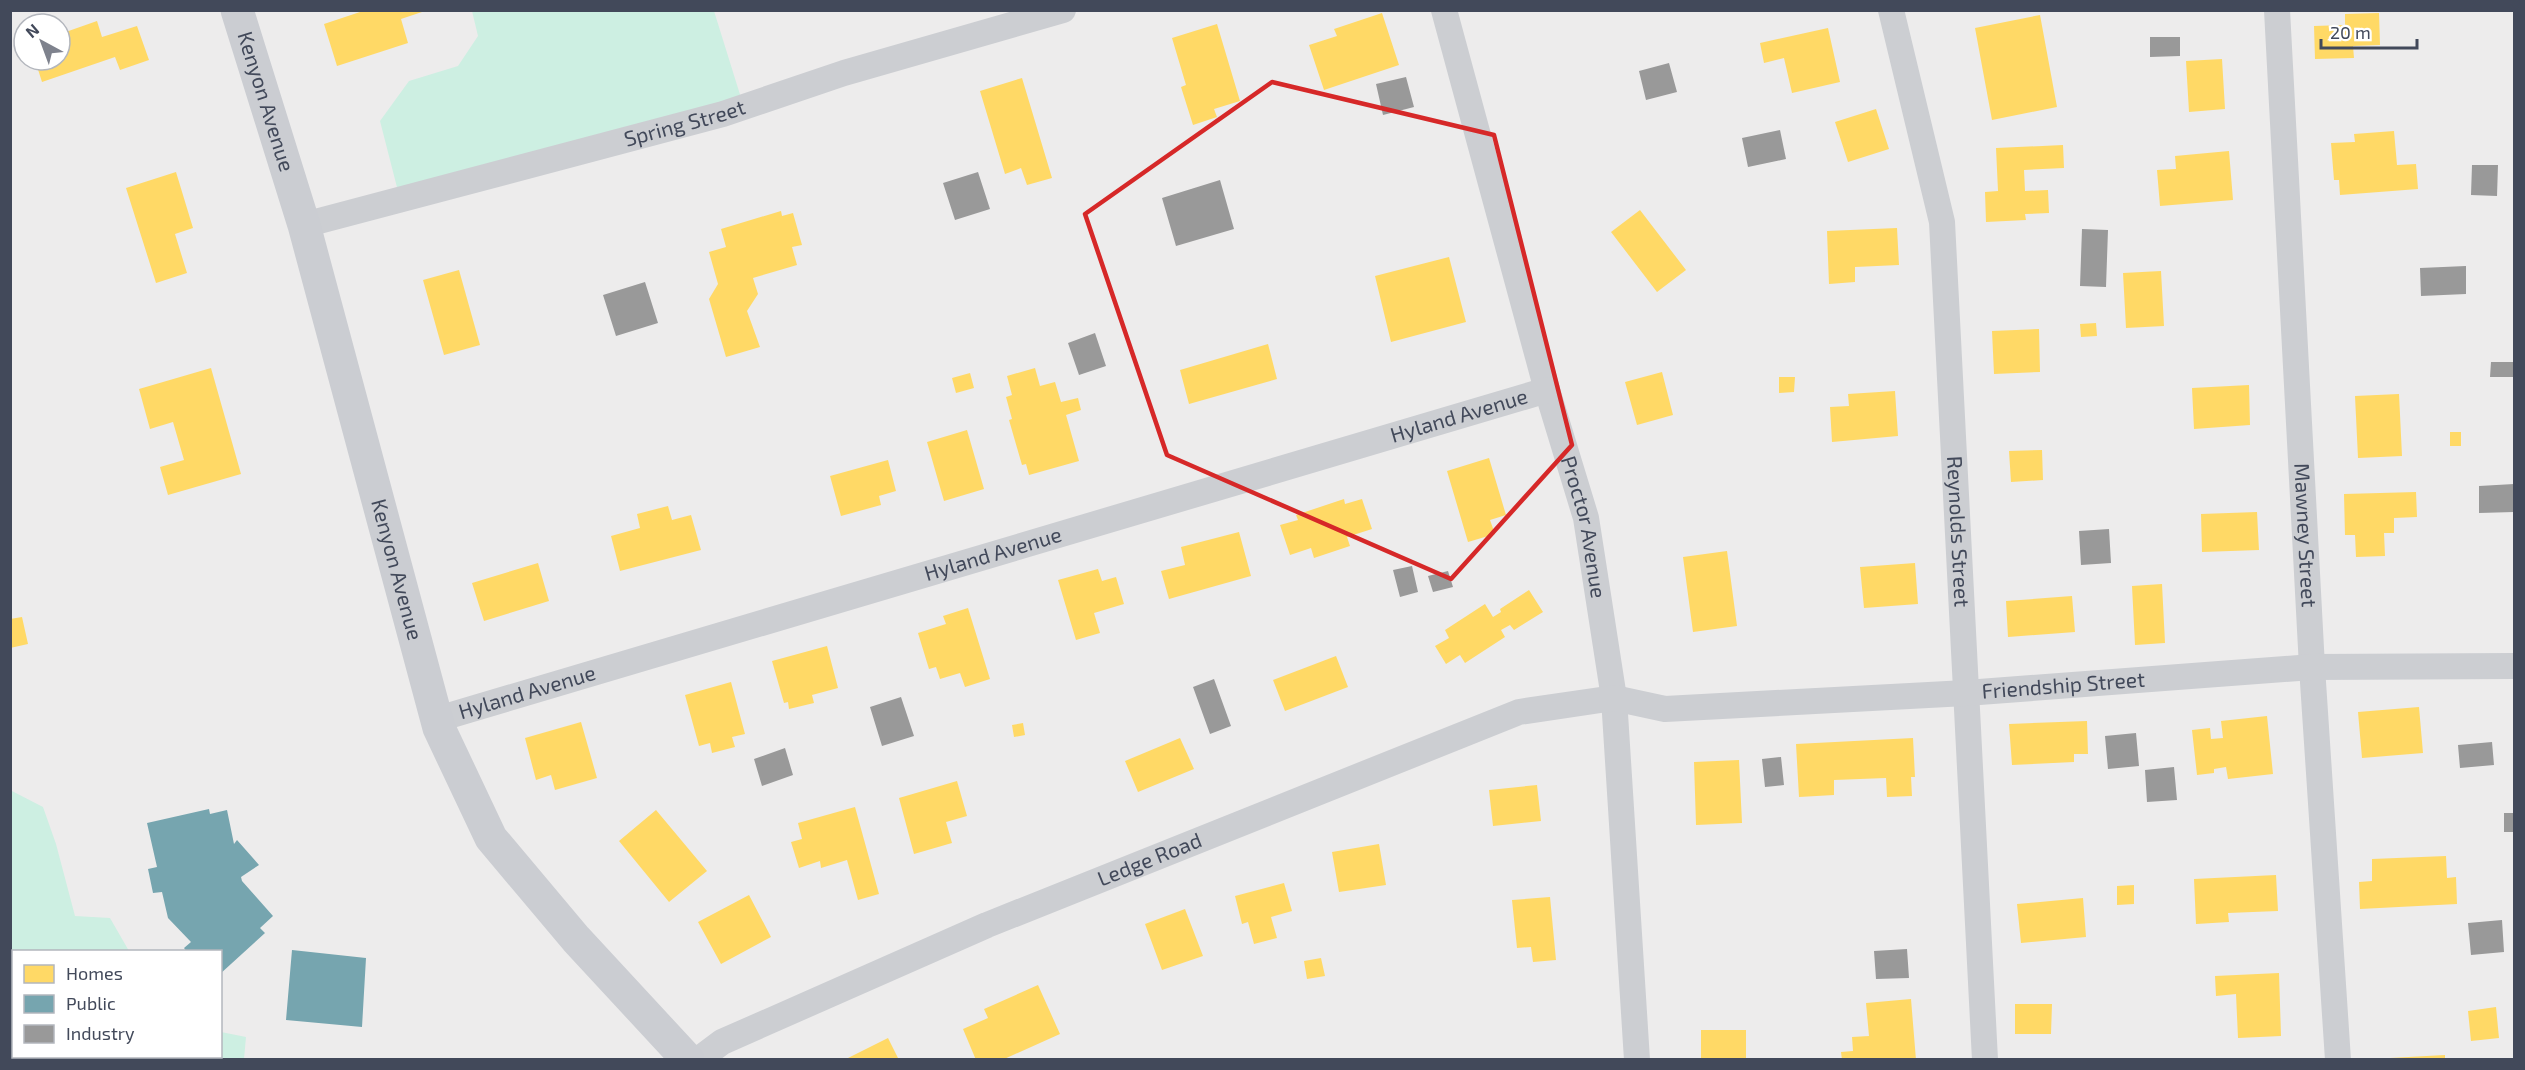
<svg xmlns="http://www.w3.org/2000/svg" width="2525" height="1070" viewBox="0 0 2525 1070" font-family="'Exo 2',sans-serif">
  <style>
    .green { fill: #cdefe2 }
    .homes { fill: #ffd966 }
    .public { fill: #76a5af }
    .industry { fill: #999 }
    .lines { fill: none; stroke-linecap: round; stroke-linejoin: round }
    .street { stroke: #ccced2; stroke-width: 26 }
    .secondary { stroke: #cbcdd2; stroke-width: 33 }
    .marked { fill: none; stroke: #d62828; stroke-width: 4.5; stroke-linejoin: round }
    .labels { text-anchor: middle; stroke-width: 6; stroke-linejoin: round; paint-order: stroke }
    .street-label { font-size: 21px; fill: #42495a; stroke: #fff }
  </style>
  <rect width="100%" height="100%" fill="#edecec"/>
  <path class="green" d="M472,11H714L742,101L400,199L380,121L409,81L458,66L478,36Z
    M10,790L43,807L56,844L75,916L110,918L129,951L14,952L13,964L11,963Z
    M221,1032L246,1037L244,1059H41V1056H220Z"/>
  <path class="homes" d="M366,10L425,11L401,19L408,43L337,66L324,24Z
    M1382,13L1399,65L1324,90L1309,45L1337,36L1334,29Z
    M2379,13L2380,45L2353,46L2354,58L2315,59L2314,26L2345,25V14Z
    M2040,15L2057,107L1992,120L1975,28Z
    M97,21L102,37L137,26L149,60L120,70L115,57L42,82L35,60H60V34Z
    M1217,24L1240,101L1214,109L1217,117L1193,125L1181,87L1186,85L1172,38Z
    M1828,28L1840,82L1792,93L1784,58L1764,63L1760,43Z
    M2222,59L2225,109L2189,112L2186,61Z
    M1022,78L1052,178L1027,185L1021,168L1005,174L980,91Z
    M1876,109L1889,149L1848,162L1835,122Z
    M2394,131L2397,165L2416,164L2418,189L2340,195L2339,180H2334L2331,143L2355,142L2354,134Z
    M2063,145L2064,168L2024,170L2025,191L2048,190L2049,213L2025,214L2026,220L1986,222L1985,192L1998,191L1996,148Z
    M2229,151L2233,200L2160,206L2157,170L2176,169L2175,156Z
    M176,172L193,228L175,234L187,273L156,283L126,188Z
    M1640,210L1686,270L1657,292L1611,232Z
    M781,211L782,216L793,213L802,245L792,247L797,265L753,278L758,294L747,311L760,347L726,357L709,299L718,284L709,252L726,247L721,229Z
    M1897,228L1899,265L1855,267V282L1829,284L1827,231Z
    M1449,257L1466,322L1391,342L1375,276Z
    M459,270L480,345L444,355L423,280Z
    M2161,271L2164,326L2126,328L2123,273Z
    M2096,323L2097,336L2081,337L2080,324Z
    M2039,329L2040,372L1994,374L1992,331Z
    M1268,344L1277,379L1189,404L1180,370Z
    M211,368L241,474L168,495L160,467L184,460L173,422L150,429L139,389Z
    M1035,368L1040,386L1055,382L1061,402L1078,398L1081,410L1066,415L1079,461L1029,475L1026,464L1022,465L1009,420L1012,419L1006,397L1012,395L1007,376Z
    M1662,372L1673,415L1637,425L1625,382Z
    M970,373L974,388L956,393L952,378Z
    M1779,377H1795L1794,392L1779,393Z
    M2249,385L2250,425L2194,429L2192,388Z
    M1895,391L1898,436L1832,442L1830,407L1849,406L1848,394Z
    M2399,394L2402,456L2358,458L2355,396Z
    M967,430L984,489L944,501L927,442Z
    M2450,432H2461V446H2450Z
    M2042,450L2043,480L2011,482L2009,451Z
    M1489,458L1506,515L1490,520L1495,534L1468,542L1447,471Z
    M888,460L896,491L879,496L881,505L841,516L830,476Z
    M2416,492L2417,517L2394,518V533H2384L2385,556L2356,557L2355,535H2345L2344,494Z
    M1344,499L1345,504L1362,499L1372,529L1347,537L1350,546L1314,558L1311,548L1290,555L1280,525L1298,520L1296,515Z
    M668,506L672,520L691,515L701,550L620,571L611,536L640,528L637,514Z
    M2257,512L2259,550L2202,552L2201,514Z
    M1239,532L1251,576L1169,599L1161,571L1185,565L1181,547Z
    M1727,551L1737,626L1693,632L1683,557Z
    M538,563L549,601L484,621L472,583Z
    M1915,563L1918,604L1864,608L1860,567Z
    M1098,569L1102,581L1116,577L1124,604L1094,613L1100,633L1076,640L1058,580Z
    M2162,584L2165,643L2135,645L2132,586Z
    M1529,590L1543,612L1514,630L1510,625L1501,630L1505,637L1465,663L1460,655L1446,664L1435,646L1449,638L1445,630L1485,604L1493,617L1501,612L1500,609Z
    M2072,596L2075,632L2008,637L2006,601Z
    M968,608L990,679L965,687L960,673L940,679L936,667L929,669L918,633L946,624L943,616Z
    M22,617L28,644L10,648V619Z
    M827,646L838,688L812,695L814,703L789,709L788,702L784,703L772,661Z
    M1336,656L1348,687L1285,711L1273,680Z
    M731,682L745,734L732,737L735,747L712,753L710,743L699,746L685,695Z
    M2419,707L2423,753L2362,758L2358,712Z
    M2267,716L2273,774L2228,779L2226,767L2214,769V773L2197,775L2192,730L2210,728L2211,739L2223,738L2221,721Z
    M2087,721L2088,754H2074V762L2012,765L2009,724Z
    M581,722L597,778L555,790L551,775L536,780L525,738Z
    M1023,723L1025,735L1014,737L1012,725Z
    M1180,738L1194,769L1138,792L1125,761Z
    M1913,738L1915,777H1911L1912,796L1887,797L1886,778L1834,780V795L1799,797L1796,744Z
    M1739,760L1742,823L1696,825L1694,762Z
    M957,781L967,816L946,822L952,843L914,854L899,798Z
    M1537,785L1541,821L1493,826L1489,790Z
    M855,807L879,894L858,900L847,860L821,868L820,861L799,868L791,842L802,839L798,823Z
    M656,810L707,871L669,902L619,841Z
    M1379,844L1386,885L1339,892L1332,852Z
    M2446,856L2447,878L2456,877L2457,904L2360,909L2359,882L2372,881V859Z
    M2276,875L2278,911L2228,913L2229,922L2196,924L2194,879Z
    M1284,883L1292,911L1271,917L1277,938L1254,944L1248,922L1242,924L1235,896Z
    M2134,885V904L2117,905V886Z
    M749,895L771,937L721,964L698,922Z
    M1550,897L1556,960L1533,962L1531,947L1517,948L1512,900Z
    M2083,898L2086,937L2021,943L2017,904Z
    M1185,909L1203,956L1162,970L1145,924Z
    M1321,958L1325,976L1307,979L1304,961Z
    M2279,973L2281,1036L2238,1038L2236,994L2216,996L2215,976Z
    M10,982L14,983L11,1034H10Z
    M1038,985L1060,1034L1002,1060H976L963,1029L988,1018L984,1009Z
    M1911,999L1916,1060H1842L1841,1052L1853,1051L1852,1037L1869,1036L1866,1003Z
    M2015,1004H2052L2051,1034H2015Z
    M2496,1007L2499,1038L2471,1041L2468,1011Z
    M1701,1030H1746V1060H1701Z
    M888,1038L899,1060H844Z
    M2445,1055V1060H2390V1058Z"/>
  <path class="public" d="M209,809L210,814L227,810L234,844L237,840L259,865L241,877L242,881L273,916L260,928L265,933L220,974V952H187L184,948L191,942L168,918L162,892L153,893L148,869L157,867L147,823Z
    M292,950L366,958L362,1027L286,1020Z"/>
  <path class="industry" d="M2150,37H2180V56L2150,57Z
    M1669,63L1677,92L1646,100L1639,71Z
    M1406,77L1414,107L1383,115L1376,84Z
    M1780,130L1786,159L1748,167L1742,138Z
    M2472,165H2498L2497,196L2471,195Z
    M978,172L990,209L955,220L943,183Z
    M1220,180L1234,229L1176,246L1162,198Z
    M2082,229L2108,230L2106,287L2080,286Z
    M2466,266V294L2421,296L2420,268Z
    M645,282L658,323L616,336L603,295Z
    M1095,333L1106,366L1079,375L1068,343Z
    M2491,362H2514V377H2490Z
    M2514,484V512L2479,513V486Z
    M2109,529L2111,563L2081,565L2079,531Z
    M1412,566L1418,592L1400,597L1393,570Z
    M1448,571L1453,587L1433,592L1428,576Z
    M1214,679L1231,726L1210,734L1193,687Z
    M901,697L914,736L882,746L870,707Z
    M2136,733L2139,766L2108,769L2105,736Z
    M2492,742L2494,765L2460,768L2458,745Z
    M785,748L793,775L762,786L754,759Z
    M1781,757L1784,785L1765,787L1762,759Z
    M2174,767L2177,800L2147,802L2145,770Z
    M2504,813H2514V832H2504Z
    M2502,920L2504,952L2471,955L2468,923Z
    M1907,949L1909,978L1876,979L1874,951Z"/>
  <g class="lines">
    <g class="street">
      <path id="s1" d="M1444,10L1547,390L1586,518L1614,698L1637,1060"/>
      <path id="s2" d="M1891,10L1942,222L1985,1060"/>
      <path id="s3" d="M2277,10L2312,667L2338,1060"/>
      <path id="s4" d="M304,225L723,114L844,73L1063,10"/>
      <path id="s5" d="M438,719L1547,390"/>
      <path id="s6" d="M698,1060L722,1042L987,925L1519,712L1614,698L1665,709L1966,693L2312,667L2514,666"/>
    </g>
    <path class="secondary" id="s7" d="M237,10L304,225L439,728L491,838L576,939L688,1060"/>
  </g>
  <path class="marked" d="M1272,82L1494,135L1572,445L1451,579L1167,455L1085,214Z"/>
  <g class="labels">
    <g class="street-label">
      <text dy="7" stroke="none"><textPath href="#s7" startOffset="96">Kenyon Avenue</textPath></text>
      <text dy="7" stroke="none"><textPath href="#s4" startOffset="394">Spring Street</textPath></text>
      <text dy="7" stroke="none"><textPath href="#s5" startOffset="1065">Hyland Avenue</textPath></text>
      <text dy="7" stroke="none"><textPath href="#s1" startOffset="536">Proctor Avenue</textPath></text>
      <text dy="7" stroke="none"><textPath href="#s2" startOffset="528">Reynolds Street</textPath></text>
      <text dy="7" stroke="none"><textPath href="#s3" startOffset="526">Mawney Street</textPath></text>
      <text dy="7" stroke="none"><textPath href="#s5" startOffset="579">Hyland Avenue</textPath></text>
      <text dy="7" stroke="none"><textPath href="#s7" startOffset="582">Kenyon Avenue</textPath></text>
      <text dy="7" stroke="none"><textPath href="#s6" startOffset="1440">Friendship Street</textPath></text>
      <text dy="7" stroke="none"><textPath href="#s5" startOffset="93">Hyland Avenue</textPath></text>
      <text dy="7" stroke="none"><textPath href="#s6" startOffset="495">Ledge Road</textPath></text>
    </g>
  </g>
  <rect width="2525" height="1070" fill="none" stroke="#42495a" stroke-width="24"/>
  <rect x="12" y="950" width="210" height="108" fill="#ffffff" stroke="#b3b6bd" stroke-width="1.5"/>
  <rect x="24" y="965" width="30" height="18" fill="#ffd966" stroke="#b3b6bd" stroke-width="1.5"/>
  <text x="66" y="980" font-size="18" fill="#42495a">Homes</text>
  <rect x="24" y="995" width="30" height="18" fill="#76a5af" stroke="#b3b6bd" stroke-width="1.5"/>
  <text x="66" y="1010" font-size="18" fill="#42495a">Public</text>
  <rect x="24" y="1025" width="30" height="18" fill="#999999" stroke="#b3b6bd" stroke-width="1.5"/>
  <text x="66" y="1040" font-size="18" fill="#42495a">Industry</text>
  <g transform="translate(42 42) rotate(319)"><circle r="28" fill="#ffffff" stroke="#b3b6bd" stroke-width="1.5"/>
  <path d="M0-4.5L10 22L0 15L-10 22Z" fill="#7e828d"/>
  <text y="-9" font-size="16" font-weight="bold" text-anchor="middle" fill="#42495a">N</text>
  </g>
  <path d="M2321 39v9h96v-9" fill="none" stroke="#42495a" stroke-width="3"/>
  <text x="2330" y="39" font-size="18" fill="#42495a" stroke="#ffffff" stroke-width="4.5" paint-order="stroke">20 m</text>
</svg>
